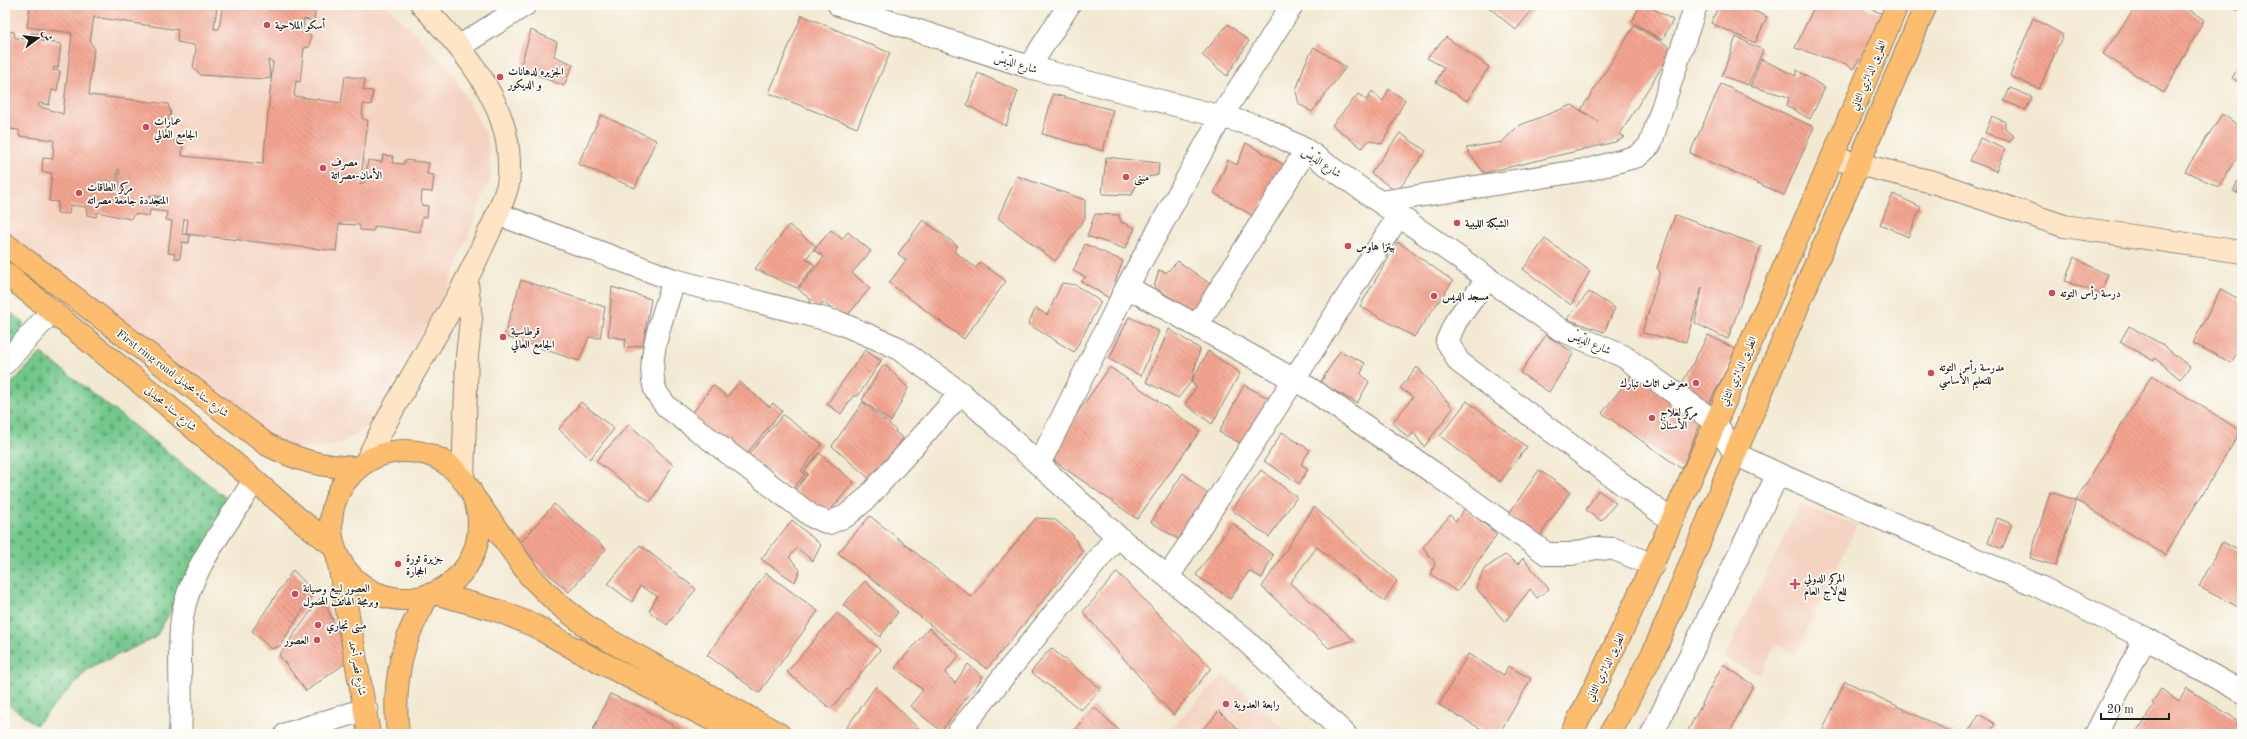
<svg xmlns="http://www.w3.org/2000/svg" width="2247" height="739" viewBox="0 0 2247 739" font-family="'Old Standard TT',Amiri,serif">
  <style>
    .built { fill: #f4d3c1 }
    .cemetery { fill: url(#cemetery-stones); stroke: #477254 }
    .building { fill: url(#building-back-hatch); fill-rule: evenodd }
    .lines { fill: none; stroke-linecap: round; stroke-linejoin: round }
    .street-casing { stroke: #878277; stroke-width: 24 }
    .secondary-casing { stroke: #878277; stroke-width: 24 }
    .primary-casing { stroke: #878277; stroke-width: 24 }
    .street { stroke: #fff; stroke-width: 22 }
    .secondary { stroke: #fee5c5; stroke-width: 22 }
    .primary { stroke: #fcbd6e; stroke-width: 22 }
    .poi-dot { fill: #d1495b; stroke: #fdfcf7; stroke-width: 1.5 }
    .labels { text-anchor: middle; stroke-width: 3.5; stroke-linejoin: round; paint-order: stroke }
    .poi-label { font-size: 11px; font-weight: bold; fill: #1c1c1c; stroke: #fdfcf7; text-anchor: start }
    .street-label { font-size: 11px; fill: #1c1c1c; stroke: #fdfcf7 }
  </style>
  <defs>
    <pattern id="cemetery-stones" width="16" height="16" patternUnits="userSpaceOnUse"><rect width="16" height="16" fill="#72c78b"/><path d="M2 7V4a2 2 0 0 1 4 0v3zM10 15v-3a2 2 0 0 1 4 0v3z" fill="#62aa77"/></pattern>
    <pattern id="building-back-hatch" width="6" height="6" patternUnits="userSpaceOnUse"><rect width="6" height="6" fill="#f3a591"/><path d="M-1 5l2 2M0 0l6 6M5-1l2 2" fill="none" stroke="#d08d7c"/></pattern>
  </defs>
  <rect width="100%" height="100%" fill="#fdfcf7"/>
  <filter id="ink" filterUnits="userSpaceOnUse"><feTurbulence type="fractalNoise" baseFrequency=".025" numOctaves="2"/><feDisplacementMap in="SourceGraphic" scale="8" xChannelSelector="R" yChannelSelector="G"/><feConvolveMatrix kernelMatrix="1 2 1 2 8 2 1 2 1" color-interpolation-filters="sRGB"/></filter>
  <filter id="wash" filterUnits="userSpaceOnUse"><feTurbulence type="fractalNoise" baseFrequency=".012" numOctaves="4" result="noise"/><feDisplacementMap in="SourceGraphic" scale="16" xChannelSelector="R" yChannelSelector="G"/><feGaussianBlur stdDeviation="0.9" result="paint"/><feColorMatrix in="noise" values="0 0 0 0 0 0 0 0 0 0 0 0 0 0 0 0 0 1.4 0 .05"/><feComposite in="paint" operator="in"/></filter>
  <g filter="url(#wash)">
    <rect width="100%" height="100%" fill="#f2e9d2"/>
    <path class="built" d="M5,5H387L452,73L486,134L491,177L447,290L370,425L339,444L304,449L277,445L5,235Z
      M1800,505L1857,525L1795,656L1776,644L1760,675L1724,658Z
      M1224,675L1290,734H1164Z"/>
    <path class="cemetery" d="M5,308L23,322V341L5,360Z
      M41,353L234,504L155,638L89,668L36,725L5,702V390Z"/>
    <g id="blocks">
      <path class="building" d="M30,5H316L314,21L304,19L302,33L311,35L309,47L304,48L300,82L296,81L294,96L341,103L345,76L365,79L363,90L373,91L371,105L363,104L362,118L368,121L360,185L365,182L368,160L382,162L383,155L393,156L392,163L404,164L405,160L429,163L427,174L434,175L432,192L422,191L421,205L428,206L427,217H422L420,232L375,226L373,231L360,230V225L339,224L336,251L186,234L188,219H184L182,234L190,235L189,243L182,242L180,259L174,258L175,254L168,253L172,221L166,220L167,212L150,210L149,216L135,214L130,219L97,212L96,217L87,215L86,207L70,205L69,214L57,213L58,202L49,201L52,173L42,172L43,158L53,159L54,140L19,136V130L5,129V75L7,58L5,57V31L14,32L15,38L29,39L31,33L43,34L42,41L61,44L58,68L54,67L53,70L60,71L57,91L52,90L49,105L39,103L38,106L63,114L72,33L27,27ZM217,7L222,8L219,29H214ZM94,17L178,30L177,42L194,45L196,50L193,68L201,75L264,79L271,78L268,60L273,62L263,164L182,156L183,142L169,140L165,133L171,113L168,104L89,95L94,48L90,42ZM118,169H120L117,191L103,187L104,180L116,182ZM150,195L167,197V199L149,197Z
        M1486,5H1536L1516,30Z
        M1640,5H1647L1673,20L1662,40L1632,22Z
        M1719,5H1741L1767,17L1755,43L1711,23Z
        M1815,5H1861L1888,16L1853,69L1846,64L1795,48Z
        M2137,5H2183L2204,20L2164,93L2103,54Z
        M2227,5H2242V13Z
        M802,15L890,53L857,128L769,93Z
        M2033,18L2063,35L2039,89L2010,76Z
        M1228,24L1249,41L1227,76L1202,55Z
        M1635,25L1673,49L1620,134L1625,137L1615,142L1484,173L1466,148L1502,142L1518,126L1572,105L1599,122L1581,110Z
        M531,30L557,42L554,56L573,64L564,86L520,68Z
        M1446,37L1489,67L1467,101L1436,82L1444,67L1427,58Z
        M1736,37L1763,50L1748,85L1722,76Z
        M1314,47L1346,67L1312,112L1299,104L1296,91L1305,64Z
        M1761,59L1796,76L1797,70L1825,88L1810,119L1787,106L1789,97L1750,86Z
        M2242,61V85L2232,78Z
        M978,73L1018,91L1006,126L967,105Z
        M1721,84L1814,127L1784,195L1690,153Z
        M2010,88L2032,97L2026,110L2004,101Z
        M1389,89L1405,100L1382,144L1369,140L1362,148L1332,125L1358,94L1367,100L1372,91L1383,101Z
        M1053,94L1113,110L1103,151L1042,134Z
        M2222,114L2242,128V148L2219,187L2185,171Z
        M601,115L656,140L635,188L578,164Z
        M1992,116L2005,122V128L2014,136L2010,142L1985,133Z
        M1400,133L1426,151L1397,192L1371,173Z
        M1980,138L2005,149L1996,171L1970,161Z
        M1246,143L1287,166L1255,217L1214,193L1228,160L1237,165Z
        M1106,157L1159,163L1158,175L1138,179L1132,195L1102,194Z
        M2242,173V195L2233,191Z
        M1017,176L1085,200V218L1055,261L998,218Z
        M1893,194L1921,207L1908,237L1880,224Z
        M1095,214L1119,215L1121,222L1135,228L1125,249L1087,236Z
        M1675,215L1761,246L1728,339L1695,323L1702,287L1686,342L1642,333L1660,272L1657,268Z
        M923,220L958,246L954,251L976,268L980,262L1006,281L964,339L889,283L906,260L898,254Z
        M789,225L816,246L806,259L815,265L797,288L755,269Z
        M831,230L842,239L848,232L871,251L852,273L870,288L844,320L823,302L818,309L809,303L811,300L798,289L824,257L814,250Z
        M1545,239L1590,271L1571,305L1523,269Z
        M1398,242L1453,281L1414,337L1360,306Z
        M1085,244L1123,261L1109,298L1081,281L1086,277L1073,271Z
        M2074,257L2100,272L2108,274L2100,294L2065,281Z
        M1178,261L1213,286L1194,312L1154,287L1159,270L1166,273Z
        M521,280L605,307L600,338L589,337L579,361L504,336Z
        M1062,283L1076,285L1101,302L1074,352L1028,324L1036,308L1047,315Z
        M612,287L651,299L643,345L624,348L626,339L608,336Z
        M2221,289L2242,301V344L2231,363L2193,343Z
        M1589,292L1615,308L1604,332L1567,319Z
        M1129,317L1159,331L1141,376L1109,359Z
        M2129,326L2163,345L2190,367L2180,379L2155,358L2154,361L2120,342Z
        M1169,329L1200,349L1191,382L1178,398L1146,382Z
        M1546,335L1574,353L1549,392L1520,373Z
        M1708,335L1737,350L1706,409L1677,393Z
        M865,350L881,361L858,396H853L841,414L827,404Z
        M1208,351L1240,373L1212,424L1185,404L1196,387L1191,382Z
        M1340,351L1365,363L1361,374L1369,382L1357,403L1320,383Z
        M884,364L908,388L891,422L862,400Z
        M1110,367L1200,431L1137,519L1047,456Z
        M1417,367L1453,408L1424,447L1414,433L1408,438L1393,422L1413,397L1400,388Z
        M1634,372L1700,423L1682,469L1602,413Z
        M2152,375L2241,431L2165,555L2076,500Z
        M739,382L770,407L773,403L782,411L744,457L689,418L713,385L727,397Z
        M1244,385L1270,399L1244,445L1219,432Z
        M1467,401L1527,447L1500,482L1440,436Z
        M581,402L614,429L590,459L559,429Z
        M863,402L896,430L895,432L903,438L873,482L832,446Z
        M783,415L822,444L801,471L805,474L793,489L746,457Z
        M629,424L673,465L650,502L596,461Z
        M1282,432L1310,450L1301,464L1308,469L1299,484L1264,461Z
        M819,453L854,482L825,517L795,490L808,474L804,471Z
        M1261,470L1297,497L1269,537L1232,510Z
        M1539,470L1570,492L1539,537L1508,515Z
        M1183,473L1210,496L1181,541L1151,522Z
        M1598,490L1616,503L1601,521L1586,510Z
        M2050,492L2076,500L2056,566L2030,558Z
        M554,504L606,549L569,592L517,547Z
        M1314,507L1397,581L1384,601L1317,547L1290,583L1354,640L1329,648L1262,587Z
        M1465,508L1497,534L1457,592L1431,574L1435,563L1423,547L1450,515L1456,521Z
        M870,516L971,597L1036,518L1054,519L1072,534L1083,552L987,669L838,553Z
        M1997,518L2012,524L2002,549L1988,543Z
        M792,520L821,545L813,561L797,548L789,557L800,570L795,582L761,559Z
        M1232,523L1273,555L1262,578L1249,571L1230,599L1196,575Z
        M2222,542L2242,552V609L2199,587Z
        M640,545L696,589L667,625L649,611L657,596L640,586L632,602L608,584Z
        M1505,555L1518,564L1523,558L1549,589L1537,598L1530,589L1505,622L1476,588L1484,569Z
        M293,570L314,592L280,646L271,649L252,631Z
        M1117,572L1211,668L1173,715L1083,612Z
        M766,573L818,611L759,693L707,655Z
        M865,581L898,612L880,637L843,605Z
        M322,596L350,660L306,691L279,655Z
        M837,613L880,650L831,709L787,672Z
        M929,628L959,656L945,673L955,683L968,664L983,677L941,731L910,706L923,690L895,668Z
        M1051,648L1101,689L1081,710L1031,672Z
        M1468,654L1504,675L1508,666L1531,679L1499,734H1490L1439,705Z
        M1723,664L1753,685L1729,734H1686Z
        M1845,681L1955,734H1821Z
        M876,686L924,734H842Z
        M2187,688L2242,723L2236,734H2136L2154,705L2152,703L2161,689L2179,701Z
        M610,694L642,708L688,734H591Z
        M1094,707L1120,731L1117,734H1072Z
        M1219,711L1243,734H1207L1203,730Z
        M1979,714L1995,724L1989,734H1967Z"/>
    </g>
  </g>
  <g filter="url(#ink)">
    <use href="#blocks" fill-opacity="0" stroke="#878277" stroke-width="1"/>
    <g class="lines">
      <defs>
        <path id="street" d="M839,5L1029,67L1261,127L1306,150L1561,330L1623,356L1715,422L1735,454L1778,474L2040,587L2145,638L2242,692
          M460,46L525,5
          M1029,67L1069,5
          M1380,202L1591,169L1638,156L1650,145L1696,5
          M498,214L674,280L840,323L896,347L961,393L1117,536L1244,639L1345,734
          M1488,278L1456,321L1447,341L1459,362L1672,521
          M674,280C665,312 645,356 655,389C657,395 663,402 667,407L813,517L829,523L846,516L866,499L961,393
          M1127,287L1309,388L1434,473L1547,554H1571L1595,548L1614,549L1653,565
          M1197,326L1306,150
          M5,363L52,311
          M1039,464L1127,287L1221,117L1292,5
          M1168,577L1399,215
          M180,734C183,696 177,656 182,618C189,569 230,522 254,480
          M286,734L366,709
          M957,734L1117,536
          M1652,734L1778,474
          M2096,734L2145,638"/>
        <path id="secondary" d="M1832,158L1933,182L2064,226L2242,252
          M367,460C401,386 450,320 483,245C492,226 503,205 508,184C510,172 509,153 507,141C497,87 458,44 422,5
          M463,480L467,356L471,319L467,283"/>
        <path id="primary" d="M5,244L266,444C299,461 319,466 356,468
          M5,273L161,400L300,520L334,546
          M331 525a74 74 0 1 1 148 0a74 74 0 1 1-148 0Z
          M476,500L530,576L557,603L594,632L779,734
          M338,559L369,734
          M434,593L499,611L535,626L577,650L740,734
          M398,734C394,703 397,666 408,637C413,622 422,609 428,595
          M1571,734C1625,631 1670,524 1718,417C1778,280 1840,144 1897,5
          M1610,734L1654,651L1670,614L1735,454L1926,5"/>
      </defs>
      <use href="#street" class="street-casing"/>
      <use href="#secondary" class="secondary-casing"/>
      <use href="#primary" class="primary-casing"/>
      <use href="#street" class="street"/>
      <use href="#secondary" class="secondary"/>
      <use href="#primary" class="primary"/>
    </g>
  </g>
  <g class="poi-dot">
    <circle cx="267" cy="25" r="4"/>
    <circle cx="500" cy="77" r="4"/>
    <circle cx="146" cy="127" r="4"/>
    <circle cx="323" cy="168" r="4"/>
    <circle cx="1126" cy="177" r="4"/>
    <circle cx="79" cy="193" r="4"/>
    <circle cx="1457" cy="223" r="4"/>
    <circle cx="1348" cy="246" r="4"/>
    <circle cx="2052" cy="293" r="4"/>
    <circle cx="1434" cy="296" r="4"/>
    <circle cx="503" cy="337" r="4"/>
    <circle cx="1931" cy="373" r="4"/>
    <circle cx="1696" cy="383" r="4"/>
    <circle cx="1652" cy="418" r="4"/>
    <circle cx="398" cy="564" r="4"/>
    <path d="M1793 578h4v4h4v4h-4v4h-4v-4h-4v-4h4z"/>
    <circle cx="295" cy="594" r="4"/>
    <circle cx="318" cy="625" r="4"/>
    <circle cx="317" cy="640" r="4"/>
    <circle cx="1226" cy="704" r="4"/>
  </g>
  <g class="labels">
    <g class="poi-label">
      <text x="275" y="29">أسكو الملاحية</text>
      <text x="508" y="75">الجزيره لدهانات<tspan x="508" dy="13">و الديكور</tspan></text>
      <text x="154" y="125">عمارات<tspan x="154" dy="13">الجامع العالي</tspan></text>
      <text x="331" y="166">مصرف<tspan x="331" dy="13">الأمان-مصراتة</tspan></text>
      <text x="1134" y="181">مبنى</text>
      <text x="87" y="191">مركز الطاقات<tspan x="87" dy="13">المتجددة جامعة مصراته</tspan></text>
      <text x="1465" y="227">الشبكة الليبية</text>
      <text x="1356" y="250">بيتزا هاوس</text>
      <text x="2060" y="297">درسة رأس التوته</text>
      <text x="1442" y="300">مسجد الديس</text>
      <text x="511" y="335">قرطاسية<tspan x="511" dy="13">الجامع العالي</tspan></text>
      <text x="1939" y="371">مدرسة رأس التوته<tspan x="1939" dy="13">للتعليم الأساسي</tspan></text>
      <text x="1688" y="387" text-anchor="end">معرض اثاث تبارك</text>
      <text x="1660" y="416">مركز لعلاج<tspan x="1660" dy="13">الأسنان</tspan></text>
      <text x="406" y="562">جزيرة ثورة<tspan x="406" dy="13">الحجارة</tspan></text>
      <text x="1804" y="582">المركز الدولي<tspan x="1804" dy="13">للعﻻج العام</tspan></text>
      <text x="303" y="592">العصور لبيع وصيانة<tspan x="303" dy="13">وبرمجة الهاتف المحمول</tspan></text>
      <text x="326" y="629">مبنى تجاري</text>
      <text x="309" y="644" text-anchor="end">العصور</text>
      <text x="1234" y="708">رابعة العدوية</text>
    </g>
    <g class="street-label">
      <text transform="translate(1016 63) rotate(17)" y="4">شارع الدِّيسْ</text>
      <text transform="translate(1868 75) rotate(-67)" y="4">الطريق الدائري الثاني</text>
      <text transform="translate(1322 162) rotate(34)" y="4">شارع الدِّيسْ</text>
      <text transform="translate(1590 342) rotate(23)" y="4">شارع الدِّيسْ</text>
      <text transform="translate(1738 371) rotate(-66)" y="4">الطريق الدائري الثاني</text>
      <text transform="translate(173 373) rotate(37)" y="4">First ring road شارع سناء محيدلى</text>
      <text transform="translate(171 408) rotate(40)" y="4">شارع سناء محيدلى</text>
      <text transform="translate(1605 667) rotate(-64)" y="4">الطريق الدائري الثاني</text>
      <text transform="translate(358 668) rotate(79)" y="4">شارع قصر أحمد</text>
    </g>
  </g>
  <rect width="2247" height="739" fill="none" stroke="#fdfcf7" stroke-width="20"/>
  <g transform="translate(38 38) rotate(75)" stroke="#fdfcf7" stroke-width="3" paint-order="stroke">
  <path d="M0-3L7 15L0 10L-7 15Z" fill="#1c1c1c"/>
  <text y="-6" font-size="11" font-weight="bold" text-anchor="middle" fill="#1c1c1c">ش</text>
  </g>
  <path d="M2101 713v6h68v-6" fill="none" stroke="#1c1c1c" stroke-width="2"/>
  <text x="2107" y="713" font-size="12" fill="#1c1c1c" stroke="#fdfcf7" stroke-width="3" paint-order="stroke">20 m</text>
</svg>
